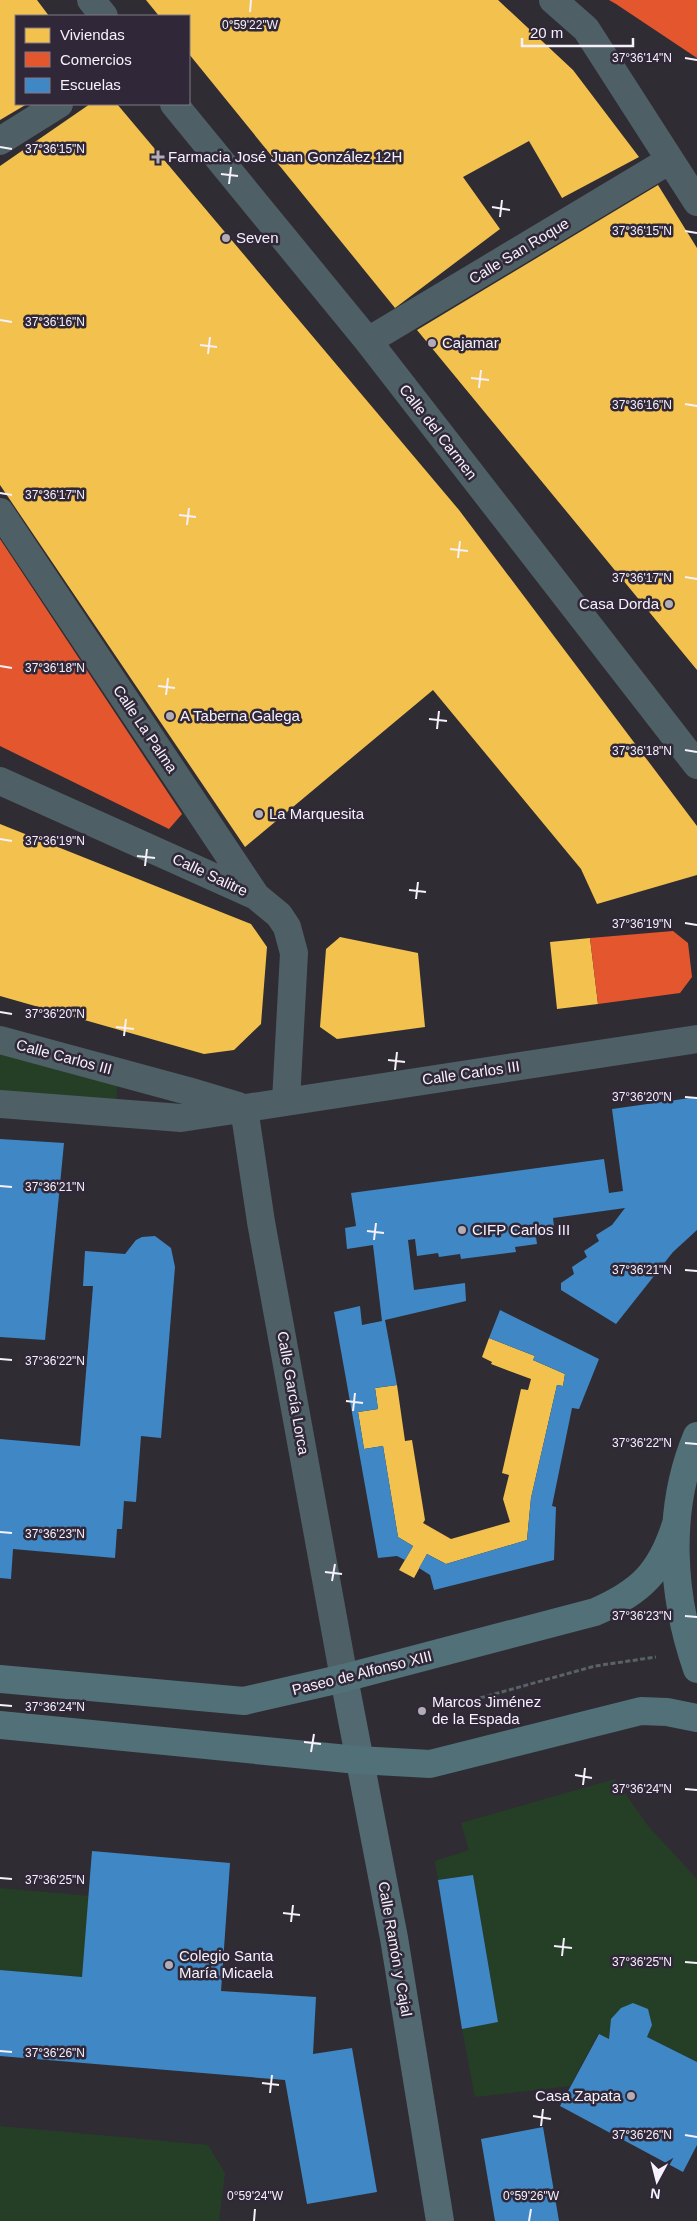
<svg xmlns="http://www.w3.org/2000/svg" width="697" height="2221" viewBox="0 0 697 2221" font-family="Helvetica,sans-serif">
  <style>
    .green { fill: #253f27 }
    .homes { fill: #f2c14e }
    .shops { fill: #e4572e }
    .schools { fill: #3f88c5 }
    .lines { fill: none; stroke-linecap: round; stroke-linejoin: round }
    .path { stroke: #586268; stroke-width: 3; stroke-dasharray: 5 2.5; stroke-linecap: butt }
    .street { stroke: #4e5f65; stroke-width: 28 }
    .secondary { stroke: #526971; stroke-width: 28 }
    .primary { stroke: #527078; stroke-width: 28 }
    .ticks { fill: none; stroke: #f6f1fb; stroke-width: 2 }
    .poi-dot { fill: #b1acb5; stroke: #302838; stroke-width: 2 }
    .labels { text-anchor: middle; stroke-width: 5; stroke-linejoin: round; paint-order: stroke }
    .poi-label { font-size: 15px; fill: #f6f1fb; stroke: #302838; text-anchor: start }
    .street-label { font-size: 15px; fill: #f6f1fb; stroke: #302838 }
    .ticks-label { font-size: 12px; text-anchor: middle; fill: #f6f1fb; stroke: #302838; stroke-width: 5; stroke-linejoin: round; paint-order: stroke }
  </style>
  <rect width="100%" height="100%" fill="#302c34"/>
  <path class="green" d="M0,1040L119,1072L115,1113L0,1104Z
    M615,1779L648,1826L697,1879V2062L647,2037L652,2025L648,2010L633,2003C612,2012 611,2018 609,2039L598,2034L570,2086L475,2097L462,2029L498,2022L473,1875L438,1880L435,1861L469,1850L461,1823Z
    M0,1888L89,1896L82,1977L0,1970Z
    M0,2126L208,2145L225,2173L219,2221H0Z"/>
  <path class="homes" d="M0,0H37L49,16H16V104H27L0,120Z
    M146,0H498L573,70L639,157L562,198L529,141L463,177L500,229L395,308L189,54V16H159Z
    M90,104H117L459,510L697,826V875L597,904L581,869L433,690L245,847L0,485V166Z
    M658,185L697,248V670L417,330Z
    M0,824L251,924L267,947L261,1024L234,1050L204,1054L0,996Z
    M340,937L418,953L425,1027L337,1039L320,1027L326,949Z
    M590,938L598,1004L557,1009L550,942Z
    M489,1338L535,1356L533,1360L565,1374L563,1386L557,1385L531,1498L527,1540L446,1564L427,1554L414,1578L399,1570L413,1546L398,1537L383,1446L364,1449L358,1412L378,1409L375,1388L397,1385L405,1441L412,1440L425,1520L423,1523L451,1539L510,1522L503,1499L509,1475L502,1473L521,1389L528,1390L531,1379L491,1364L492,1362L482,1357Z"/>
  <path class="shops" d="M609,0H697V58L616,4Z
    M0,539L182,814L169,829L0,746Z
    M673,931L688,943L692,977L680,993L598,1004L590,938Z"/>
  <path class="schools" d="M697,1097V1230L673,1252L616,1324L561,1290V1283L574,1274L572,1267L587,1257L584,1251L599,1241L596,1235L612,1225L625,1208L553,1218L555,1235L536,1237L537,1244L515,1247L516,1252L461,1259L460,1254L439,1257L438,1253L417,1256L415,1239L408,1240L414,1290L465,1283L466,1301L385,1320L397,1385L375,1388L378,1409L358,1412L364,1449L383,1446L398,1537L413,1546L405,1560L397,1556L378,1558L334,1312L360,1306L362,1325L382,1321L373,1245L347,1249L345,1228L356,1226L351,1193L604,1159L609,1193L623,1191L612,1109Z
    M0,1139L64,1143L45,1340L0,1337Z
    M155,1236L171,1248L175,1267L161,1438L141,1436L136,1502L124,1501L122,1529H117L115,1558L13,1549L11,1579L0,1578V1439L80,1446L93,1286H83L85,1251L125,1254L136,1240L142,1237Z
    M500,1310L599,1359L579,1409L572,1408L552,1506L556,1507L554,1560L434,1590L430,1575L419,1568L427,1554L446,1564L527,1540L531,1498L557,1385L563,1386L565,1374L533,1360L535,1356L489,1338Z
    M92,1851L230,1863L221,1991L316,1997L313,2054L352,2048L377,2192L307,2204L285,2080L0,2056V1970L82,1977Z
    M473,1875L498,2022L462,2029L438,1880Z
    M633,2003L648,2009L652,2025L647,2037L697,2062V2145L683,2172L560,2106L599,2034L609,2039L611,2019L621,2008Z
    M543,2127L559,2221H495L481,2139Z"/>
  <g class="lines">
    <path class="path" d="M480,1698L595,1666L656,1657"/>
    <path class="street" d="M91,0L104,16
      M553,0L586,29L697,202
      M174,104L368,341L697,765
      M0,141L59,104
      M368,341L670,160
      M0,512L256,896
      M0,781L256,896L279,915L287,927L294,953L286,1101
      M0,1040L188,1091L238,1106
      M0,1104L181,1118L697,1039
      M244,1108L261,1222L344,1678"/>
    <path class="secondary" d="M344,1678L394,1938L440,2221"/>
    <path class="primary" d="M697,1436C666,1510 671,1594 697,1669
      M0,1679L244,1701L344,1678L595,1612C641,1592 661,1572 676,1524
      M0,1725L358,1760L430,1764L641,1711L667,1712L697,1718"/>
  </g>
  <path class="ticks" d="M250,12L251,0M685,58L697,60M0,147L12,149M221,174L238,176M229,184L231,167M492,207L510,210M500,217L502,200M685,231L697,233M0,320L12,322M200,345L217,347M208,354L210,337M471,378L489,380M479,388L481,370M685,404L697,406M0,493L12,495M179,515L196,517M187,525L189,508M450,549L468,551M458,558L460,541M685,577L697,579M0,666L12,668M158,686L175,688M166,695L168,678M429,719L447,721M437,729L439,711M685,750L697,752M0,839L12,841M137,856L155,858M145,866L147,849M409,890L426,892M416,899L418,882M685,923L697,925M0,1012L12,1014M116,1027L134,1029M124,1036L126,1019M388,1060L405,1062M395,1070L397,1052M685,1097L697,1098M0,1186L12,1187M367,1231L384,1233M374,1240L376,1223M685,1270L697,1271M0,1359L12,1360M346,1401L363,1403M353,1411L355,1393M685,1443L697,1444M0,1532L12,1533M325,1572L342,1574M332,1581L335,1564M685,1616L697,1617M0,1705L12,1706M304,1742L321,1744M311,1752L314,1734M575,1775L592,1778M583,1785L585,1768M685,1789L697,1790M0,1878L12,1879M283,1913L300,1915M291,1922L293,1905M554,1946L572,1948M562,1956L564,1938M685,1962L697,1963M0,2051L12,2052M262,2083L279,2085M270,2093L272,2075M533,2116L551,2119M541,2126L543,2109M685,2135L697,2137M254,2221L255,2209M529,2221L531,2209"/>
  <g class="poi-dot">
    <path d="M155.5 149.5h5v5h5v5h-5v5h-5v-5h-5v-5h5z"/>
    <circle cx="226" cy="238" r="5"/>
    <circle cx="432" cy="343" r="5"/>
    <circle cx="669" cy="604" r="5"/>
    <circle cx="170" cy="716" r="5"/>
    <circle cx="259" cy="814" r="5"/>
    <circle cx="462" cy="1230" r="5"/>
    <circle cx="422" cy="1711" r="5"/>
    <circle cx="169" cy="1965" r="5"/>
    <circle cx="631" cy="2096" r="5"/>
  </g>
  <g class="labels">
    <g class="poi-label">
      <text x="168" y="162">Farmacia José Juan González 12H</text>
      <text x="236" y="243">Seven</text>
      <text x="442" y="348">Cajamar</text>
      <text x="659" y="609" text-anchor="end">Casa Dorda</text>
      <text x="180" y="721">A Taberna Galega</text>
      <text x="269" y="819">La Marquesita</text>
      <text x="472" y="1235">CIFP Carlos III</text>
      <text x="432" y="1707">Marcos Jiménez<tspan x="432" dy="17">de la Espada</tspan></text>
      <text x="179" y="1961">Colegio Santa<tspan x="179" dy="17">María Micaela</tspan></text>
      <text x="621" y="2101" text-anchor="end">Casa Zapata</text>
    </g>
    <g class="street-label">
      <text transform="translate(519 251) rotate(-31)" y="5">Calle San Roque</text>
      <text transform="translate(438 432) rotate(52)" y="5">Calle del Carmen</text>
      <text transform="translate(145 729) rotate(56)" y="5">Calle La Palma</text>
      <text transform="translate(210 875) rotate(25)" y="5">Calle Salitre</text>
      <text transform="translate(64 1057) rotate(15)" y="5">Calle Carlos III</text>
      <text transform="translate(471 1073) rotate(-8)" y="5">Calle Carlos III</text>
      <text transform="translate(293 1393) rotate(80)" y="5">Calle García Lorca</text>
      <text transform="translate(362 1673) rotate(-14)" y="5">Paseo de Alfonso XIII</text>
      <text transform="translate(395 1949) rotate(80)" y="5">Calle Ramón y Cajal</text>
    </g>
  </g>
  <g class="ticks-label">
    <text x="250" y="29">0°59'22"W</text>
    <text x="642" y="62">37°36'14"N</text>
    <text x="55" y="153">37°36'15"N</text>
    <text x="642" y="235">37°36'15"N</text>
    <text x="55" y="326">37°36'16"N</text>
    <text x="642" y="409">37°36'16"N</text>
    <text x="55" y="499">37°36'17"N</text>
    <text x="642" y="582">37°36'17"N</text>
    <text x="55" y="672">37°36'18"N</text>
    <text x="642" y="755">37°36'18"N</text>
    <text x="55" y="845">37°36'19"N</text>
    <text x="642" y="928">37°36'19"N</text>
    <text x="55" y="1018">37°36'20"N</text>
    <text x="642" y="1101">37°36'20"N</text>
    <text x="55" y="1191">37°36'21"N</text>
    <text x="642" y="1274">37°36'21"N</text>
    <text x="55" y="1365">37°36'22"N</text>
    <text x="642" y="1447">37°36'22"N</text>
    <text x="55" y="1538">37°36'23"N</text>
    <text x="642" y="1620">37°36'23"N</text>
    <text x="55" y="1711">37°36'24"N</text>
    <text x="642" y="1793">37°36'24"N</text>
    <text x="55" y="1884">37°36'25"N</text>
    <text x="642" y="1966">37°36'25"N</text>
    <text x="55" y="2057">37°36'26"N</text>
    <text x="642" y="2139">37°36'26"N</text>
    <text x="255" y="2200">0°59'24"W</text>
    <text x="531" y="2200">0°59'26"W</text>
  </g>
  <rect x="15" y="15" width="175" height="90" fill="#302838" stroke="#7f7886"/>
  <rect x="25" y="28" width="25" height="15" fill="#f2c14e" stroke="#7f7886"/>
  <text x="60" y="40" font-size="15" fill="#f6f1fb">Viviendas</text>
  <rect x="25" y="52" width="25" height="15" fill="#e4572e" stroke="#7f7886"/>
  <text x="60" y="65" font-size="15" fill="#f6f1fb">Comercios</text>
  <rect x="25" y="78" width="25" height="15" fill="#3f88c5" stroke="#7f7886"/>
  <text x="60" y="90" font-size="15" fill="#f6f1fb">Escuelas</text>
  <g transform="translate(657 2181) rotate(187)" stroke="#302838" stroke-width="4" paint-order="stroke">
  <path d="M0-4L9 19L0 12L-9 19Z" fill="#f6f1fb"/>
  <text y="-8" font-size="14" font-weight="bold" text-anchor="middle" fill="#f6f1fb">N</text>
  </g>
  <path d="M522 38v8h111v-8" fill="none" stroke="#f6f1fb" stroke-width="2.5"/>
  <text x="530" y="38" font-size="15" fill="#f6f1fb" stroke="#302838" stroke-width="4" paint-order="stroke">20 m</text>
</svg>
